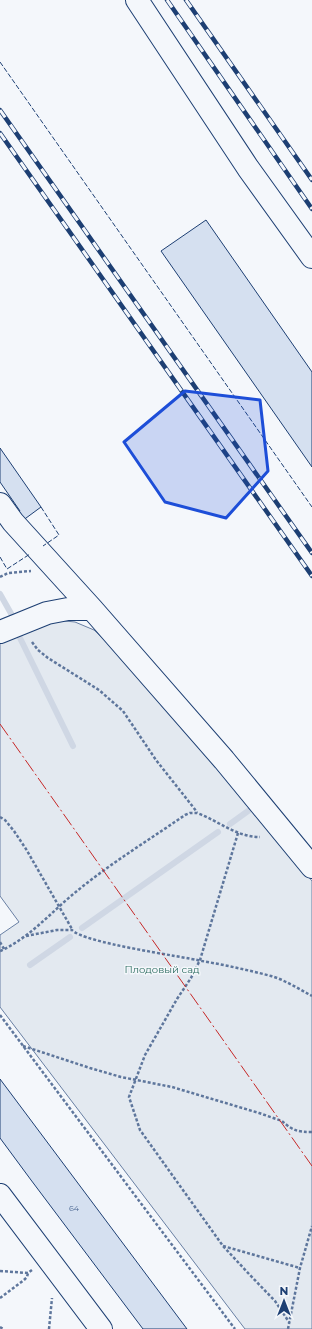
<svg xmlns="http://www.w3.org/2000/svg" width="312" height="1329" viewBox="0 0 312 1329" font-family="Montserrat,sans-serif">
  <style>
    .green { fill: #e3e9f0; stroke: #687fa3 }
    .lines { fill: none; stroke-linecap: round; stroke-linejoin: round }
    .stream { stroke: #cfd7e4; stroke-width: 6 }
    .building { fill: #d5e0f0; stroke: #1d3f73 }
    .minor-casing { stroke: #1d3f73; stroke-width: 24 }
    .path { stroke: #5e769c; stroke-width: 2.5; stroke-dasharray: 3 2; stroke-linecap: butt }
    .minor { stroke: #f4f7fb; stroke-width: 22 }
    .rail-casing { stroke: #1d3f73; stroke-width: 4.5 }
    .rail { stroke: #f4f7fb; stroke-width: 3; stroke-dasharray: 9; stroke-linecap: butt }
    .fence { stroke: #1d3f73; stroke-width: 1; stroke-dasharray: 5 2; stroke-linecap: butt }
    .power { stroke: #c62828; stroke-width: 1; stroke-dasharray: 14 3 2 3; stroke-linecap: butt }
    .marked { fill: #1d4ed8; fill-opacity: 0.2; stroke: #1d4ed8; stroke-width: 3; stroke-linejoin: round }
    .labels { text-anchor: middle; stroke-width: 3; stroke-linejoin: round; paint-order: stroke }
    .number-label { font-size: 8px; fill: #4b6792 }
    .park-label { font-size: 10px; fill: #2c6c60; stroke: #f4f7fb }
  </style>
  <rect width="100%" height="100%" fill="#f4f7fb"/>
  <path class="green" d="M55,620L75,622L94,630L118,652L312,881V1329H245L0,1007V935L19,922L0,896V641Z"/>
  <g class="lines">
    <path class="stream" d="M0,594L13,617
      M20,638L73,746
      M230,824L248,811
      M82,928L218,832
      M30,965L70,937"/>
  </g>
  <path class="building" d="M206,220L312,372V467L161,251Z
    M0,448L41,507L22,521L17,513L20,511L0,482Z
    M0,1079L187,1329H143L31,1180L0,1138Z"/>
  <g class="lines">
    <defs>
      <path id="minor" d="M137,0L248,168L312,257
        M0,504L13,522L92,609L224,760L312,867
        M0,632L47,613L68,609H92
        M0,1195L101,1329"/>
    </defs>
    <use href="#minor" class="minor-casing"/>
    <path class="path" d="M0,577L8,573L31,571
      M32,642L38,650L48,658L99,690L123,711L156,760L197,812
      M0,817L5,820L14,831L26,849L72,929
      M238,833L200,960L191,978L177,999L145,1055L129,1097L140,1130L223,1246L249,1274L275,1301L289,1322
      M26,936L57,930H72C84,943 180,956 202,961C225,965 248,970 271,976C285,980 299,989 312,996
      M0,942L4,949
      M0,951C30,938 52,911 77,891C111,863 149,840 185,815L190,813H197C219,821 236,837 260,837
      M0,1015L235,1329
      M23,1046L90,1068L121,1077L172,1087L259,1113L282,1121C293,1131 298,1132 312,1132
      M223,1246L300,1268
      M0,1271L28,1273L32,1270
      M0,1298L24,1280L27,1277L28,1273
      M0,1327L3,1329
      M49,1329L52,1298
      M288,1329L300,1268L312,1226"/>
    <use href="#minor" class="minor"/>
    <defs>
      <path id="rail" d="M167,0L312,209
        M186,0L312,180
        M0,110L312,553
        M0,133L312,576"/>
    </defs>
    <use href="#rail" class="rail-casing"/>
    <use href="#rail" class="rail"/>
    <path class="fence" d="M0,62L312,507
      M41,507L59,535L43,546
      M0,557L7,569L30,554"/>
    <path class="power" d="M0,724L312,1166"/>
  </g>
  <path class="marked" d="M185,391L260,400L268,471L226,518L165,502L124,442Z"/>
  <g class="labels">
    <g class="number-label">
      <text x="74" y="1211">64</text>
    </g>
    <g class="park-label">
      <text x="162" y="973">Плодовый сад</text>
    </g>
  </g>
  <g transform="translate(284 1301)" stroke="#f4f7fb" stroke-width="3" paint-order="stroke">
  <path d="M0-3L7 15L0 10L-7 15Z" fill="#1d3f73"/>
  <text y="-6" font-size="11" font-weight="bold" text-anchor="middle" fill="#1d3f73">N</text>
  </g>
</svg>
